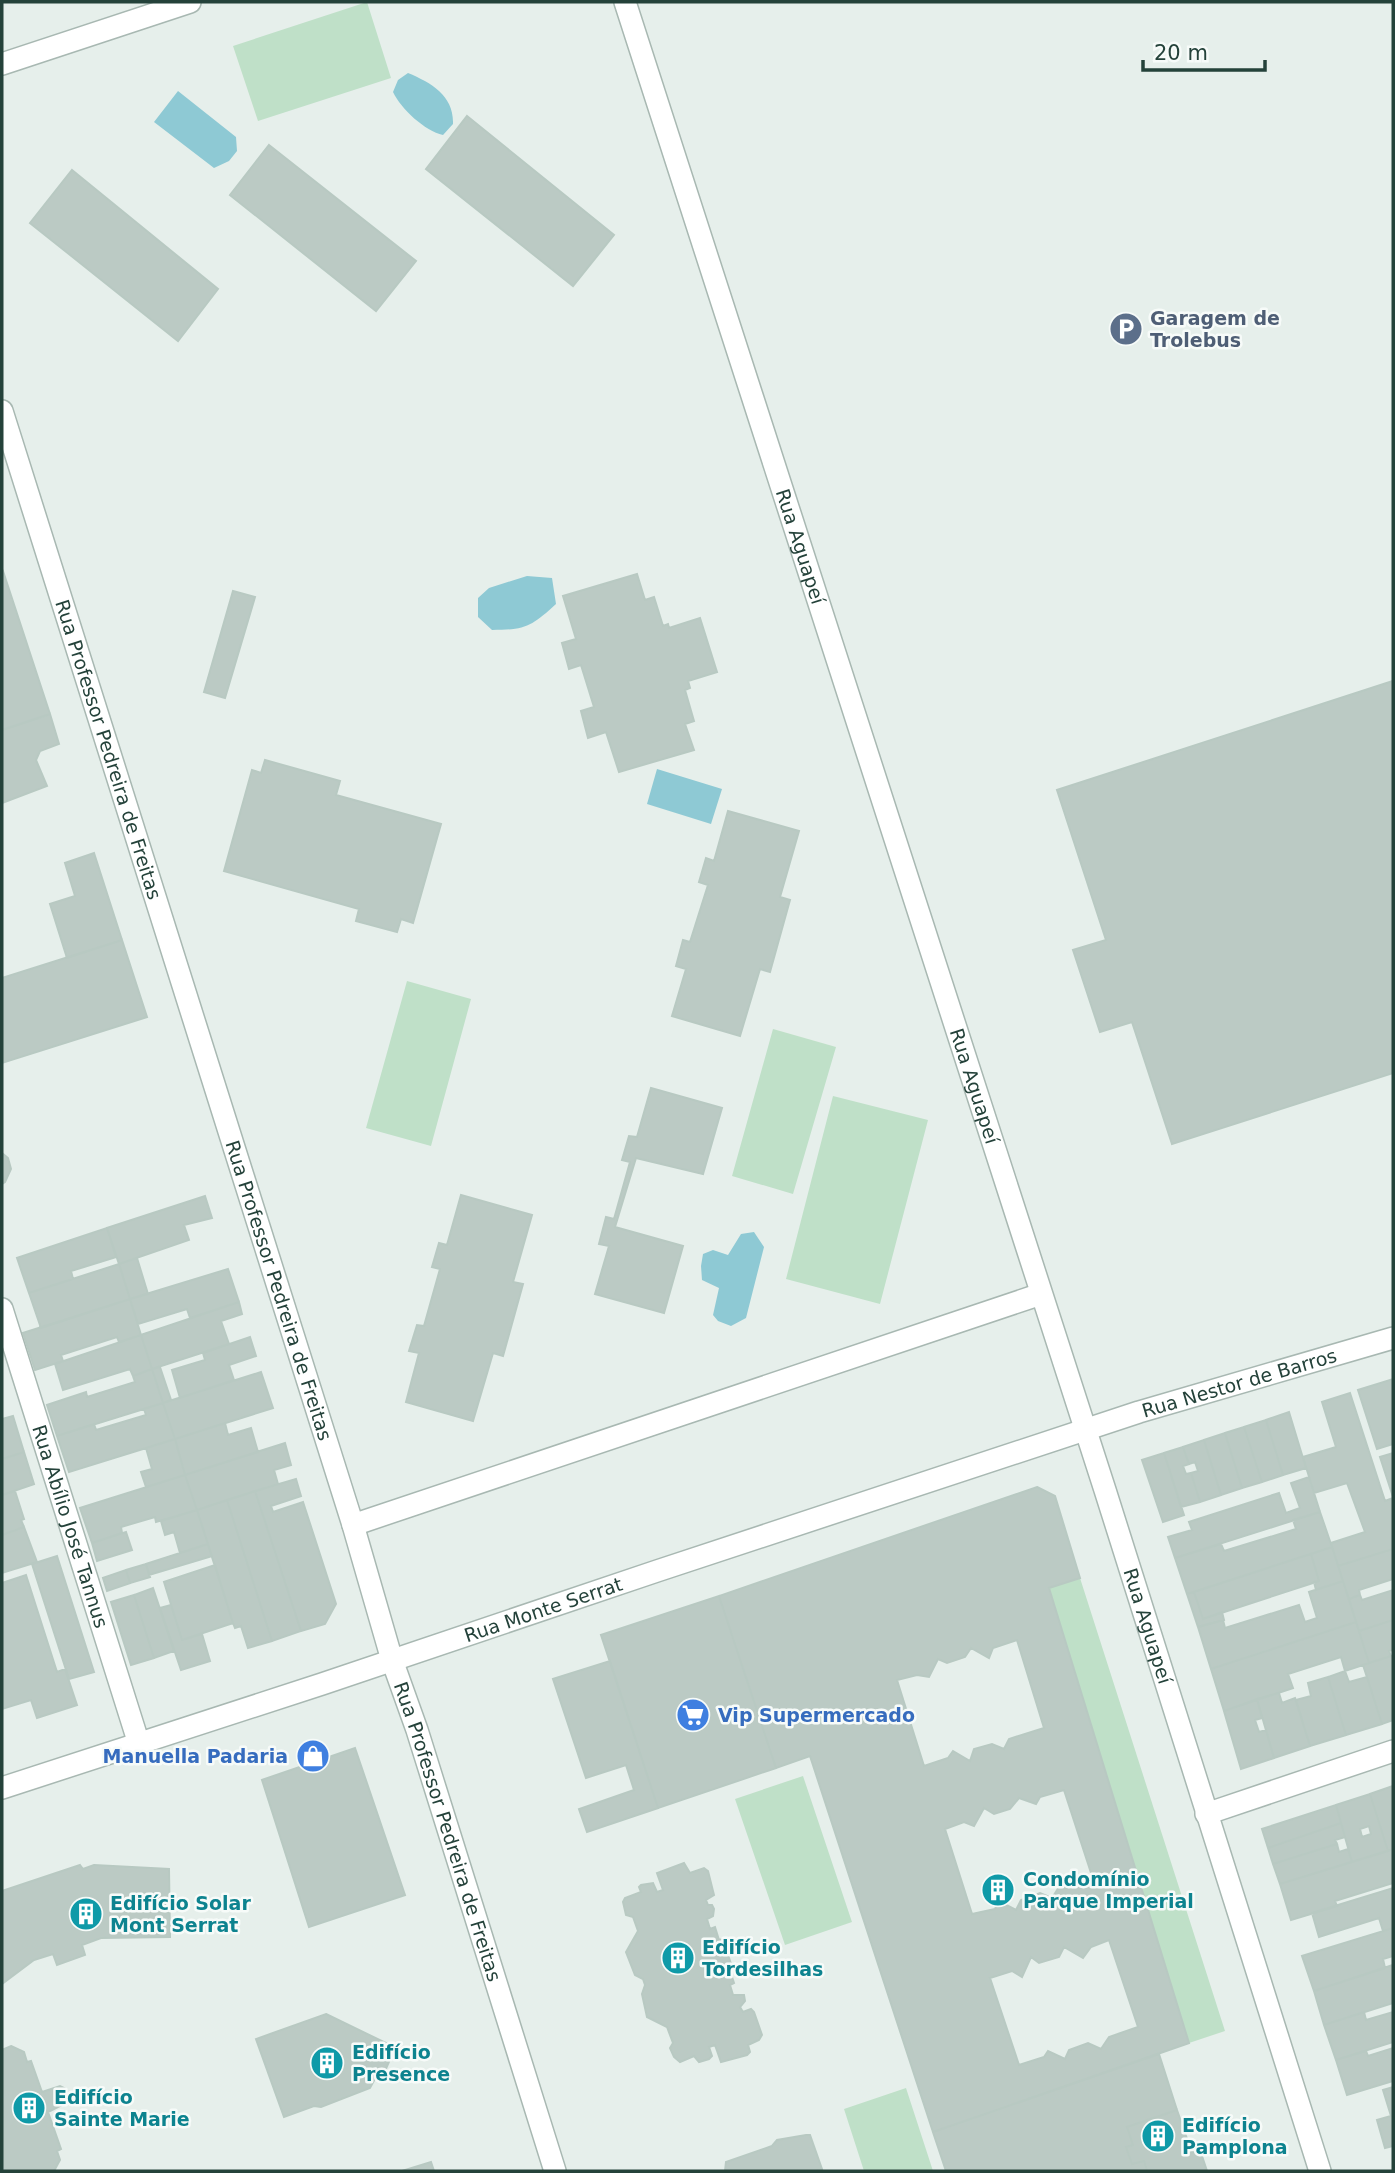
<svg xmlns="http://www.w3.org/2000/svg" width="1395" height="2173" viewBox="0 0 1395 2173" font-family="'DejaVu Sans',sans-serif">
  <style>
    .green { fill: #bfe0c8 }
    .water { fill: #8ec9d4 }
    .building { fill: #bbcac4; stroke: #b8c9c2; stroke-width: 2; fill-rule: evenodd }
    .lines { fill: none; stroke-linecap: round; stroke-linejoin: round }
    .service-casing { stroke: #a8b8b2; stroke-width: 24 }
    .minor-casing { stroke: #a8b8b2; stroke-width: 24 }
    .tertiary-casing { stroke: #a8b8b2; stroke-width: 24 }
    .service { stroke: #fff; stroke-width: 21 }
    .minor { stroke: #fff; stroke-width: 21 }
    .tertiary { stroke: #fff; stroke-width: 21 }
    .labels { text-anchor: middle; stroke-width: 5; stroke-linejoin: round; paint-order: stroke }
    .service-label { font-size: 19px; font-weight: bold; fill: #4e5e75; stroke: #f7fbf9; text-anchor: start }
    .street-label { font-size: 19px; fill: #24423a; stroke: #f7fbf9 }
    .shop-label { font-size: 19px; font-weight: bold; fill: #366cbe; stroke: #f7fbf9; text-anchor: start }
    .culture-label { font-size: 19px; font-weight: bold; fill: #0d838f; stroke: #f7fbf9; text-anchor: start }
  </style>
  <rect width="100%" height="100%" fill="#e6efeb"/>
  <path class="green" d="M367,2L391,78L258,121L233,46Z
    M407,981L471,999L431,1146L366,1128Z
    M773,1029L836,1047L793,1194L732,1176Z
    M833,1096L928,1120L880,1304L786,1279Z
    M1080,1578L1225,2031L1189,2043L1049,1588Z
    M803,1776L852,1922L785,1945L735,1799Z
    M906,2088L933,2171H864L844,2109Z"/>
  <path class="water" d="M408,73C432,83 454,96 453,124L443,135C425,131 401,109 393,92L398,80Z
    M178,91L236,137L237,151L229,161L214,168L154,122Z
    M527,576L552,578L556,604C532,626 526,630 492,630L478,617V598L489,588Z
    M657,769L722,789L711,824L647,804Z
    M754,1232L764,1247L746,1318L731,1326L718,1321L713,1315L719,1288L702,1280L701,1266L703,1254L713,1250L728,1255L741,1234Z"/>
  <path class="building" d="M467,116L614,235L573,286L426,169Z
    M269,145L416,261L376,311L230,195Z
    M72,170L218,289L178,341L30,223Z
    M3,571L50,714L2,730V572Z
    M637,574L645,600L654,597L663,626L668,624L669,628L700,618L717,672L688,681L690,688L685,690L694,721L685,724L694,750L619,772L606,732L588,738L581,711L594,707L581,665L569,669L562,643L576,639L563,596Z
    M233,591L255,597L225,698L204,692Z
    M1393,681V1073L1172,1144L1132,1022L1100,1032L1073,950L1106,940L1057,790Z
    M50,714L59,744L40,751L36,760L47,786L2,803V730Z
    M265,760L340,781L336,795L441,824L413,923L401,919L397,932L356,921L359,909L224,871L252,770L261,773Z
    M728,811L799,831L780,897L790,900L770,972L760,969L740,1036L672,1016L686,969L676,966L683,940L690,942L708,885L699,882L706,858L714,861Z
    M94,853L122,940L67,958L50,904L75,896L65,863Z
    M122,940L147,1017L2,1063V978Z
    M651,1088L722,1108L703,1174L636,1158L615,1227L683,1246L664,1313L595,1294L609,1246L599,1244L606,1217L614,1219L630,1162L622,1160L629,1136L637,1137Z
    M2,1153L8,1158L11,1169L5,1182L2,1184Z
    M461,1195L532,1215L513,1282L523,1284L503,1356L493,1353L473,1421L406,1402L419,1353L409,1351L417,1325L424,1326L440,1269L432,1267L439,1243L447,1245Z
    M205,1196L212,1218L184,1225L189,1240L119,1264L107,1228Z
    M107,1228L116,1257L71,1271L73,1279L29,1293L17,1258Z
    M137,1258L148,1294L130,1299L119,1264Z
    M119,1264L130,1299L41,1328L29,1293Z
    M228,1269L239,1302L190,1318L187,1309L138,1324L130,1299Z
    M130,1299L141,1335L119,1342L117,1337L61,1355L63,1361L35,1370L23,1333Z
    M239,1302L242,1314L221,1321L229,1344L152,1369L141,1335Z
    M141,1335L152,1369L133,1376L130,1369L63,1390L55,1364Z
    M250,1337L256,1356L229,1365L234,1380L180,1398L172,1370L205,1360L203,1353Z
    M160,1367L171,1400L163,1403L152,1369Z
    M152,1369L163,1403L57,1436L47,1405L86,1392L87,1397L135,1382L133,1376Z
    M261,1372L273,1408L175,1439L163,1403Z
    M1393,1379V1444L1377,1449L1358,1390Z
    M1350,1393L1385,1501L1393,1498V1549L1338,1566L1331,1543L1365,1532L1347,1483L1314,1493L1303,1457L1336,1447L1322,1402Z
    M163,1403L175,1439L69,1472L57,1436L94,1424L96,1430L146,1415L144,1409Z
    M1289,1412L1306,1468L1283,1475L1266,1420Z
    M13,1416L24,1452L2,1459V1419Z
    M1266,1420L1283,1475L1262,1482L1244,1427Z
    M225,1423L228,1435L251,1428L258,1452L185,1475L175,1439Z
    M1244,1427L1262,1482L1242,1488L1225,1433Z
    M1225,1433L1242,1488L1221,1495L1204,1440Z
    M175,1439L185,1475L146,1487L141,1472L152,1469L146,1448Z
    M1204,1440L1221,1495L1200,1502L1191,1473L1198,1471L1195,1462L1189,1464L1183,1447Z
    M285,1443L291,1465L274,1470L278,1484L197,1510L185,1475Z
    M1183,1447L1189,1464L1183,1466L1186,1474L1191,1473L1200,1502L1181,1507L1164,1453Z
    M24,1452L34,1484L2,1495V1459Z
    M1164,1453L1184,1515L1163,1522L1142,1460Z
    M1393,1453V1497L1380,1457Z
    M185,1475L197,1510L156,1522L155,1517L121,1527L122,1533L92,1543L80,1508Z
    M1309,1477L1320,1512L1175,1558L1168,1537L1192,1530L1189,1522L1279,1493L1286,1513L1300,1508L1291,1483Z
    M296,1479L301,1496L271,1506L273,1512L303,1502L336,1604L325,1624L301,1631L255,1491Z
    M1037,1487L1055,1496L1080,1578L1049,1588L1189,2043L933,2132L810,1756L776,1768L719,1596Z
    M15,1491L24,1519L21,1520L24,1527L2,1535V1495Z
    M255,1491L301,1631L272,1641L227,1500Z
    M227,1500L272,1641L248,1648L241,1626L235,1628L233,1623L197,1510Z
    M197,1510L208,1544L180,1553L174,1532L165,1535L161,1521Z
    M1320,1512L1332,1547L1187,1594L1175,1558L1221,1544L1224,1551L1296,1529L1293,1520Z
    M24,1527L37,1562L2,1573V1535Z
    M126,1532L132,1550L97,1561L92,1543Z
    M208,1544L212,1556L149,1575L146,1564Z
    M1332,1547L1343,1581L1316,1590L1314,1582L1319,1581L1311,1554Z
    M1393,1549V1579L1359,1590L1360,1595L1349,1599L1338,1566Z
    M1311,1554L1319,1581L1203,1619L1194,1592Z
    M57,1556L94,1672L69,1679L32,1564Z
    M146,1564L150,1577L130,1583L126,1570Z
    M215,1565L233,1623L182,1640L164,1582Z
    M126,1570L130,1583L107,1591L103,1578Z
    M26,1575L57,1672L65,1669L77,1705L37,1718L31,1700L2,1709V1583Z
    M1343,1581L1356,1622L1211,1669L1198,1627L1223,1620L1225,1628L1299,1605L1305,1622L1317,1618L1309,1592Z
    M153,1588L174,1651L154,1658L134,1595Z
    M1393,1590V1620L1359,1631L1349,1599L1360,1595L1362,1600Z
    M1194,1592L1203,1619L1222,1612L1224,1620L1198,1627L1187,1594Z
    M134,1595L154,1658L131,1665L111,1602Z
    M719,1596L776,1768L658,1808L601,1635Z
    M171,1605L182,1640L202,1634L210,1661L181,1670L160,1608Z
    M1393,1620V1650L1389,1651L1391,1656L1369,1663L1359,1631Z
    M1356,1622L1369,1663L1345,1671L1341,1657L1288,1674L1293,1688L1224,1711L1211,1669Z
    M1017,1640L1044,1728L1009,1739L1004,1749L992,1744L974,1749L970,1761L953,1751L948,1758L924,1766L897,1680L917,1675L929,1677L938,1659L947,1663L965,1657L971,1648L989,1658L993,1648Z
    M1391,1656H1393V1720L1382,1724L1363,1665Z
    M610,1661L658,1808L587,1832L579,1809L634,1790L626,1765L586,1778L553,1679Z
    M1345,1671L1349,1682L1367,1677L1382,1724L1346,1735L1328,1677Z
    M1328,1677L1346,1735L1310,1746L1296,1700L1311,1696L1308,1683Z
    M1279,1693L1282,1703L1295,1698L1310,1746L1274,1758L1257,1699Z
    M1257,1699L1262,1718L1255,1720L1259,1732L1266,1730L1274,1758L1241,1769L1224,1711Z
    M355,1748L405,1895L309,1927L262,1780Z
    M1393,1786V1849L1388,1851L1370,1794Z
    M1064,1790L1092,1876L1059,1887L1052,1898L1040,1893L1021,1900L1016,1910L999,1901L995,1909L972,1914L945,1829L964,1822L974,1826L984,1808L994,1814L1010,1809L1019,1798L1036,1804L1040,1797Z
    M1370,1794L1388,1851L1352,1862L1336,1805ZM1369,1826L1371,1834L1362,1837L1360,1829Z
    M1336,1805L1341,1823L1268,1848L1262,1829Z
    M1341,1823L1345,1837L1335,1840L1337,1844L1273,1864L1268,1848Z
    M1337,1844L1339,1852L1348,1849L1352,1862L1280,1884L1273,1864Z
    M1393,1849V1883L1335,1901L1337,1906L1291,1920L1280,1884Z
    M684,1863L690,1873L704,1868L708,1871L714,1895L706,1900L708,1905H712L714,1909L713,1916L707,1919L710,1929L715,1927L719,1940L723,1939L732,1967L729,1968L734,1983L730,1985L733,1995H744L745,2001L740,2007L743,2012L751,2009L754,2012L762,2035L759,2040L748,2045L750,2052L747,2055L721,2062L715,2045L709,2047L712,2056L709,2059L699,2062L694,2056L680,2062L674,2057L670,2048L673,2043L667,2027L647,2017L642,1994L645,1985L643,1979L635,1975L626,1952L638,1931L633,1917L626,1915L623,1902L625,1898L641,1892L639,1887L641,1885L653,1883L657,1892L663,1890L657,1873Z
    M80,1865L83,1869L94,1865L169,1869L170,1937L101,1938L82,1945L85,1955L57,1965L53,1954L34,1960L2,1984V1891Z
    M1393,1888V1928L1383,1931L1379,1918L1319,1937L1312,1913Z
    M1393,1928V1956L1383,1959L1385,1968L1314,1991L1302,1956Z
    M1109,1940L1138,2027L1109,2037L1101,2049L1088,2043L1069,2050L1065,2059L1048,2051L1044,2057L1019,2065L990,1978L1012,1971L1022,1977L1031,1957L1039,1963L1059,1957L1064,1947L1083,1958L1091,1947Z
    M1393,1965V2003L1324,2025L1314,1991Z
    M1364,2012L1366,2020L1393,2012V2042L1336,2060L1324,2025Z
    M326,2014L390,2045L392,2055L385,2071L377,2075L370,2088L321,2107L314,2106L284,2117L256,2039Z
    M11,2046L24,2052L27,2062L31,2061L42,2092L60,2086L66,2089L69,2097L66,2103L48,2112L61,2149L57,2151L60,2160L54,2171H2V2050Z
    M1393,2048V2081L1347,2095L1336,2060L1366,2051L1368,2056Z
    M1159,2054L1177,2110L1127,2127L1133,2145L1126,2147L1132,2164L1144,2161L1147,2171H946L933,2132Z
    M1393,2087V2146L1385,2148L1377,2120L1391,2116L1383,2090Z
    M1177,2110L1192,2153L1200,2150L1207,2171H1147L1144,2161L1132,2164L1126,2147L1133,2145L1127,2127Z
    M806,2135H810L822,2169L815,2171H725L726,2162L772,2146L777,2140Z
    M431,2162L434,2171H402Z"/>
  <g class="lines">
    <defs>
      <path id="service" d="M353,1525L1041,1294"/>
      <g id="minor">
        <path id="s1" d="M625,2L1105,1490L1320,2171"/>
        <path id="s2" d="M2,411L353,1525L392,1660L417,1730L555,2171"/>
        <path id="s3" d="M2,1309L139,1744"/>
        <path id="s4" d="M2,1788L322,1684L657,1571L1139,1412L1393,1338"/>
        <path d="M1206,1814L1393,1751"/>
      </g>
      <path id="tertiary" d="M2,64L190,2"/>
    </defs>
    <use href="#service" class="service-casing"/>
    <use href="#minor" class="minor-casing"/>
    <use href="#tertiary" class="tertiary-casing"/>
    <use href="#service" class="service"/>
    <use href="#minor" class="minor"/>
    <use href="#tertiary" class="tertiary"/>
  </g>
  <defs>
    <symbol id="parking-disc" viewBox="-11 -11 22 22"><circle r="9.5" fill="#5c6f8a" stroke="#f7fbf9"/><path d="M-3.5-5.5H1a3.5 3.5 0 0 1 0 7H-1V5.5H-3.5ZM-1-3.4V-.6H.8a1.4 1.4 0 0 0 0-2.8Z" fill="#fff"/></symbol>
    <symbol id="supermarket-disc" viewBox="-11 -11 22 22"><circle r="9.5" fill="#3f7fe0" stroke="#f7fbf9"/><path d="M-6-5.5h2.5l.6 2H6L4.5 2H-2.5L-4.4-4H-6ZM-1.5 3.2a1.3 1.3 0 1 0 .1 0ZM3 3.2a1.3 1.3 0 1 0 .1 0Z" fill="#fff"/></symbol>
    <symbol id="shop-disc" viewBox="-11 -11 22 22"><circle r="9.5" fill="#3f7fe0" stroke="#f7fbf9"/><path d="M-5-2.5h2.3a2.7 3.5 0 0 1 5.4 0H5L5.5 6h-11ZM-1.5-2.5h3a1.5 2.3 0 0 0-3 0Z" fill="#fff"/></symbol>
    <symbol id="building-disc" viewBox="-11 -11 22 22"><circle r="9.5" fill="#0f9aa8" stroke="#f7fbf9"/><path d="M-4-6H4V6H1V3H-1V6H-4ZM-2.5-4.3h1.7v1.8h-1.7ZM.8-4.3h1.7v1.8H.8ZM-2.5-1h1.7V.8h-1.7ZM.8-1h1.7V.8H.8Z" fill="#fff"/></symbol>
  </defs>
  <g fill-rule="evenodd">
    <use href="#parking-disc" x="1107" y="310" width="38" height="38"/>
    <use href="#supermarket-disc" x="674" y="1696" width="38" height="38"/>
    <use href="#shop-disc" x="294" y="1737" width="38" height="38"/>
    <use href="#building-disc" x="979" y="1871" width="38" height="38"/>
    <use href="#building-disc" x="67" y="1895" width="38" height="38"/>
    <use href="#building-disc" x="659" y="1939" width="38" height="38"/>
    <use href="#building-disc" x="308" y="2044" width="38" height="38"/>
    <use href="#building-disc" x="10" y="2089" width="38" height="38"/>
    <use href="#building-disc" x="1139" y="2117" width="38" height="38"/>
  </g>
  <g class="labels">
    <g class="service-label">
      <text x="1150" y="325">Garagem de<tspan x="1150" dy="22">Trolebus</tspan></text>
    </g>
    <g class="street-label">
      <text dy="7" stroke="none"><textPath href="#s1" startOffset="572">Rua Aguapeí</textPath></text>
      <text dy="7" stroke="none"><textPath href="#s2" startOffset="355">Rua Professor Pedreira de Freitas</textPath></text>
      <text dy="7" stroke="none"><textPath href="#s1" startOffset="1139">Rua Aguapeí</textPath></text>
      <text dy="7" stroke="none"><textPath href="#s2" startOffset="922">Rua Professor Pedreira de Freitas</textPath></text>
      <text dy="7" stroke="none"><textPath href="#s4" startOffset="1302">Rua Nestor de Barros</textPath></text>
      <text dy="7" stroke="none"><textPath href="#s3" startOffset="228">Rua Abílio José Tannus</textPath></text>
      <text dy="7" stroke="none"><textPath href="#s4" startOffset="570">Rua Monte Serrat</textPath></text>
      <text dy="7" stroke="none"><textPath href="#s1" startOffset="1706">Rua Aguapeí</textPath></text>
      <text dy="7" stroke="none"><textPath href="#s2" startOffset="1489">Rua Professor Pedreira de Freitas</textPath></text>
    </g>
    <g class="shop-label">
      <text x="718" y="1722">Vip Supermercado</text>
      <text x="288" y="1763" text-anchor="end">Manuella Padaria</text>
    </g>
    <g class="culture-label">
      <text x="1023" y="1886">Condomínio<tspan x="1023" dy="22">Parque Imperial</tspan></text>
      <text x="110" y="1910">Edifício Solar<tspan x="110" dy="22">Mont Serrat</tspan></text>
      <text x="702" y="1954">Edifício<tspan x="702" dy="22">Tordesilhas</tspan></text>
      <text x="352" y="2059">Edifício<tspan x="352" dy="22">Presence</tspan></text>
      <text x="54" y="2104">Edifício<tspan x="54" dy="22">Sainte Marie</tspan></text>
      <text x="1182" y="2132">Edifício<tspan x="1182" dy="22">Pamplona</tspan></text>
    </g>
  </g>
  <rect width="1395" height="2173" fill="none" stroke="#24423a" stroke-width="7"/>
  <path d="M1143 60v10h122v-10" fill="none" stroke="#24423a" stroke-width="3.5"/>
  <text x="1154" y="60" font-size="21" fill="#24423a" stroke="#f7fbf9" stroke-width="5" paint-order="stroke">20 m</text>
</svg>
